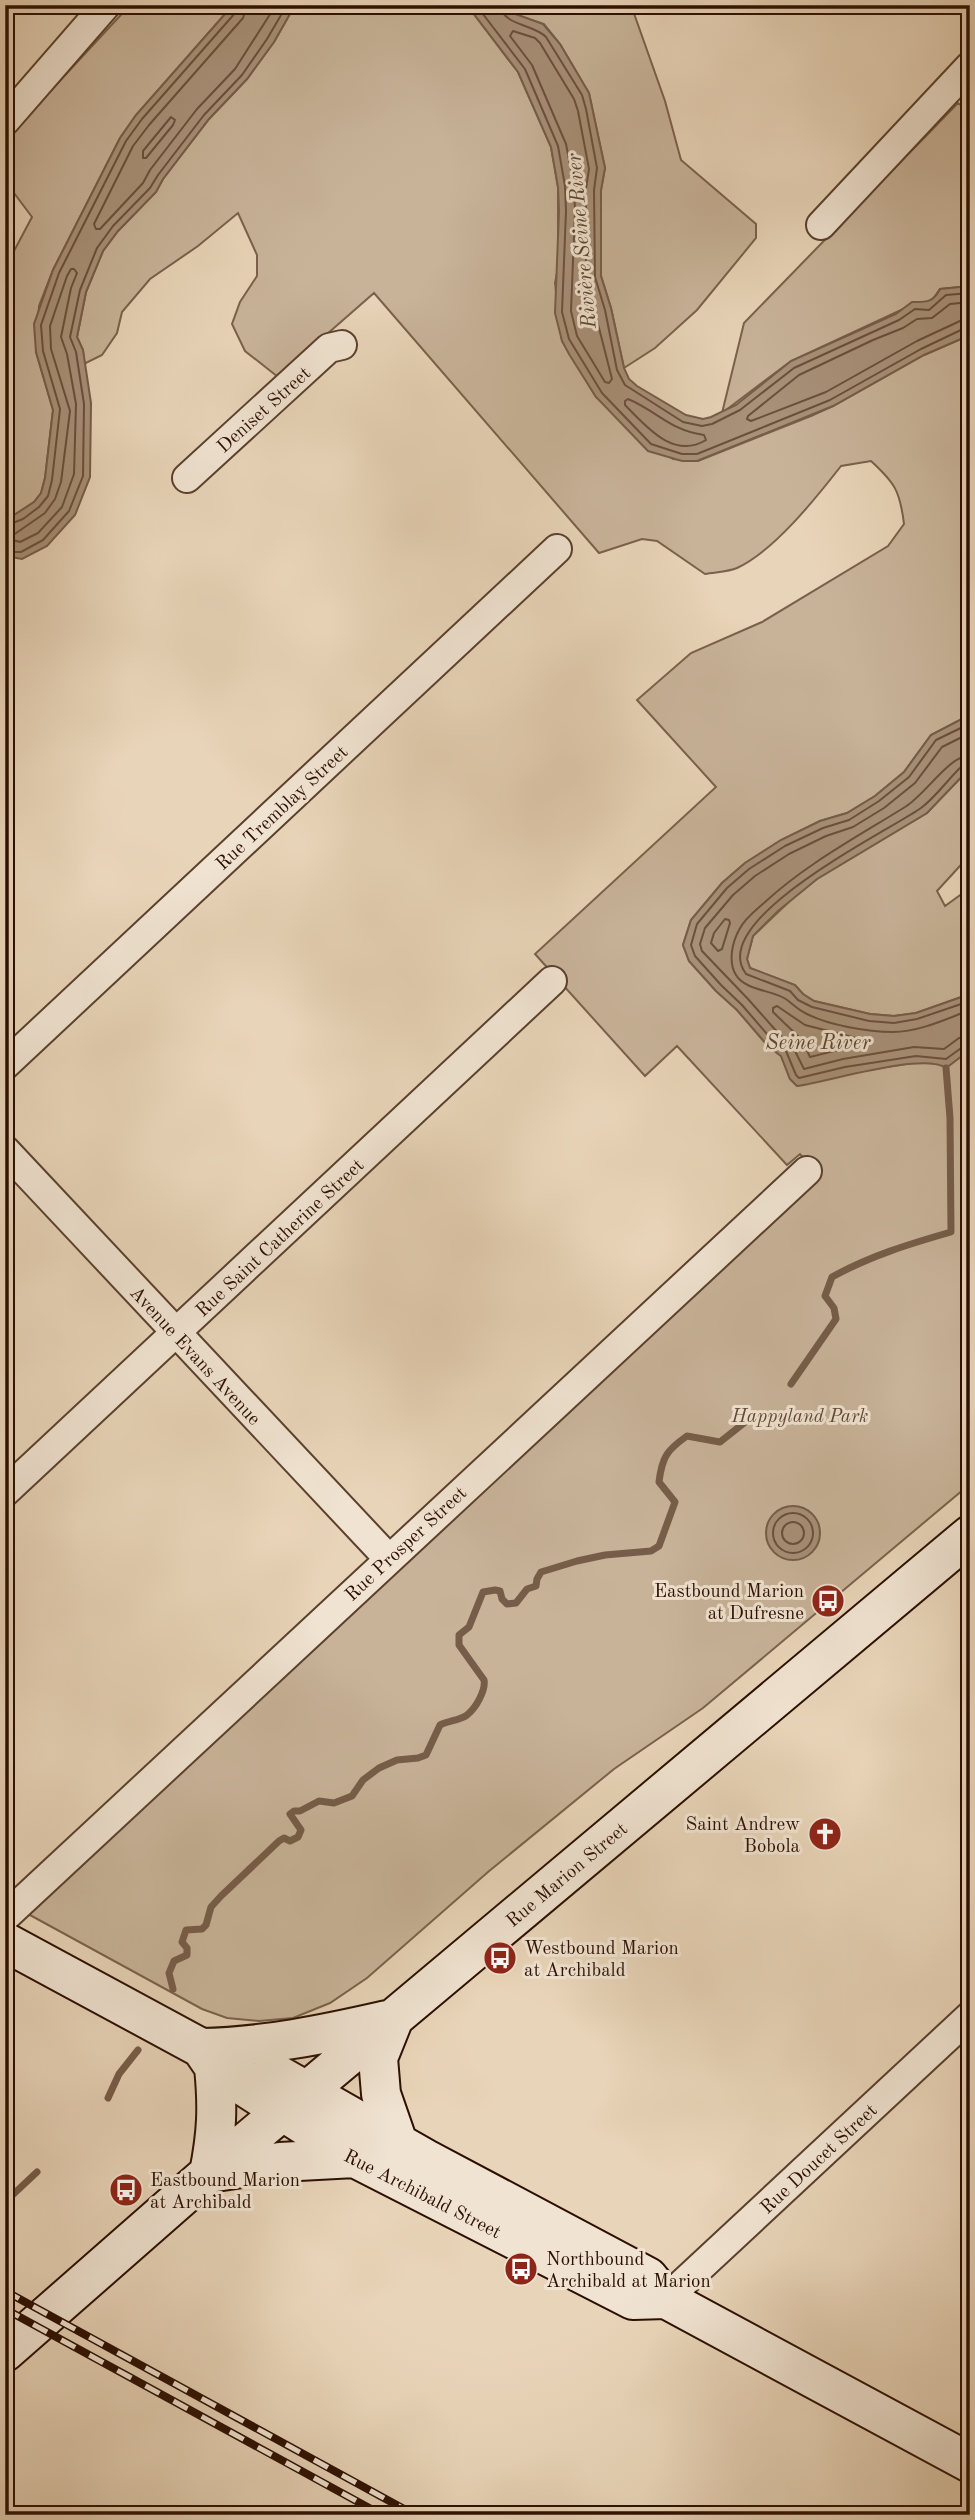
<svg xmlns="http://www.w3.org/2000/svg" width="975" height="2520" viewBox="0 0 975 2520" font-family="'Old Standard TT',serif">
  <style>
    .green { fill: #c8b399; stroke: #7a614c; stroke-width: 2 }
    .water { fill: #a89179; stroke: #765d49; stroke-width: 2 }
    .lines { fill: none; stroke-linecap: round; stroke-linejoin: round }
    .shore { stroke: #6a503c; stroke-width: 2 }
    .stream { stroke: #765d49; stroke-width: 7 }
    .minor-casing { stroke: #5b402e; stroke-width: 32 }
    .secondary-casing { stroke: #2c0f00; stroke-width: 42 }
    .minor { stroke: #f0e3d1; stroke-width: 28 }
    .secondary { stroke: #f0e3d1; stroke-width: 38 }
    .rail-casing { stroke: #2c0f00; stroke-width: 8 }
    .rail { stroke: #f0e3d1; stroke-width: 5; stroke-dasharray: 16; stroke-linecap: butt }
    .labels { text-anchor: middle; stroke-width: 6; stroke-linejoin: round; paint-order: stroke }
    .street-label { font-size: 19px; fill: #2c0f00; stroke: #f0e3d1 }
    .park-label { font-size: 19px; font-style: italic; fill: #634836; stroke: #f0e3d1 }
    .poi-label { font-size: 19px; fill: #2c0f00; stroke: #f0e3d1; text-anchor: start }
    .water-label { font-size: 21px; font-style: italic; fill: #5e4330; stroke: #f0e3d1 }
  </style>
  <rect width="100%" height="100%" fill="#e8d4b8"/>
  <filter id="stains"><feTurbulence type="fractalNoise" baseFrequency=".00286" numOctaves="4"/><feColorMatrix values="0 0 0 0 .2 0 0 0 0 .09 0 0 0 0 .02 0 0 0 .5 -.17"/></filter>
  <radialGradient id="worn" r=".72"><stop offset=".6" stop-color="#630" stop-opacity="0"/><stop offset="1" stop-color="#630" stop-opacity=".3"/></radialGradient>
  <path class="green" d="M130,5H233L136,115L120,138L53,270L39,306L36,352L53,410L45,478L41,493L34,502L5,521V268L32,217L5,181V140Z
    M295,5H467L518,72L551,147L558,187V268L555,283L562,341L596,397L673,459L698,461L811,416L833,406L924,355L970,335V709L962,719L931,735L904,772L875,796L847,813L820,821L781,840L745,863L722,883L691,920L683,945L689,961L716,991L737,1010L768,1046L781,1056L790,1079L797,1086L846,1074L917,1062L940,1064L970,1049V1484L703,1708L614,1769L488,1872L367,1978L330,2003L293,2018L259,2021L227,2018L202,2009L28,1914L820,1175L800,1154L787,1165L677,1046L645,1076L535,954L716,787L637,700L691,653L762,622L888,546L904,524C900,491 895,483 871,461L841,466C816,498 774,551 737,568C728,572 715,572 705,574L657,541L642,539L599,553L374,293L278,377L245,351L232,324L240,302L257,276V255L238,213L198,246L150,279L122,312L117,333L102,355L84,364L83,350L77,337L86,292L103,251L118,231L156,192L163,179L209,119L247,79L274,42Z
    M504,5H631L665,101L681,160L756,224V238L697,310L655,348L624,368L611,308L601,276V190L605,168L589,93L560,44L544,24L512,13Z
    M958,103L970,112V286L940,289L933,299L926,304L918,302L791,361L722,413L744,323Z
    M970,768V855L937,891L945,906L970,888V994L916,1013L894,1016L870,1014L814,1001L803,994L795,985L750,968L747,959L753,936L792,899L817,879L927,813Z"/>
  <path class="water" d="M233,5H295L274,42L247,79L209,119L163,179L156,192L118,231L103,251L86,292L77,337L83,350L91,403L90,477L75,515L47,546L22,559L11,557L5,559V521L34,502L41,493L45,478L53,410L36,352L34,324L53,270L120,138L136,115Z
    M467,5H504L512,13L543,24L560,44L589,93L605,168L601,190V276L611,308L624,368L629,379L637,386L686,415L703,419L711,417L736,405L791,361L896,314L912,302C926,302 933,303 940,289L970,286V335L924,355L833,406L697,461H682L648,451L596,397L569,354L562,341L555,313L559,211L558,187L551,147L518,72Z
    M970,709V768L927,813L817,879L778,911L753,936L747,959L750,968L795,985L803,994L814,1001L870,1014L894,1016L916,1013L970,994V1050L946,1068C922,1052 828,1082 797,1086L790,1079L781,1056L768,1046L737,1010L716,991L689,961L683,945L691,920L722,883L745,863L781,840L820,821L847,813L875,796L904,772L931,735L962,719Z
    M766 1533a27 27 0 1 1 54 0a27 27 0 1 1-54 0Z"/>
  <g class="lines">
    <path class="shore" d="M247,5L243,18L149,125L133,146L94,224L96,229H100L143,183L150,170L197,109L235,69L276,5
      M476,5L525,69L558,146L565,186L566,211L562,312L569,339L602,393L651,444L682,454H697L830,400L921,349L963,329L970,328
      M500,5C503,26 534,24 546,37L582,95L586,109L597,168L594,190L595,277L605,310L617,370L625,385L683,422L702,426L712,424L740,410L794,368L899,320L915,309L929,310L946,295L970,293
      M513,31L535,38L540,43L574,99L578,111L589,169L586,189V277L612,379L609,383L605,382L577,336L571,311L575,211L574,185L566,144L532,65L510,36Z
      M171,117L175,120L173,125L146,158H143V151Z
      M970,302L950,304L932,318L917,319L903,328L873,340L799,375L748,416L747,419L751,421L826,392L917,341L960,321L970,320
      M628,399C657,411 671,431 704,435L706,440C673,460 646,426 625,405V401Z
      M5,526L23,519L39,507L48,496L52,480L60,409L43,351L41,325L59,273L126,141L142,119L236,12L238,5
      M5,535L9,538L45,513L55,499L61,482L70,411L51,349L50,326L67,276L71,269H74L77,273L71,288L61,337L67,354L76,404L74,474L62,507L38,533L20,542L9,539L5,542
      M5,552H21L43,540L69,511L83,476L84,404L76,352L70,337L80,290L97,248L113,226L150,188L158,175L204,115L242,75L267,39L287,5
      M970,720L965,726L936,740L909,777L879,801L849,820L823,828L785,846L749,869L727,888L697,924L691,945L695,956L721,985L742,1005L773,1041L786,1051L796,1075L799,1078L845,1067L916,1056L946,1059L964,1046L970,1045
      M970,733L942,747L915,783L884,808L853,827L826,836L789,854L755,876L733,895L705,928L700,944L702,951L748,999L779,1034L792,1045L804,1069L843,1059L914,1047L944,1049L959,1038L970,1036
      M970,755C949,756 925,795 905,807C857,837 806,864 764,903C756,910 744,919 739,930C732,943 728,962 736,975C745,990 770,990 784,998C791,1002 797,1009 805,1013C827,1025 868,1032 893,1032C919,1032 946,1019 970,1010
      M970,764L962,766C948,779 936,797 921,808C887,832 705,920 746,974L790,991L798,1000L812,1007L869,1021L894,1023L917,1019L970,1001
      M725,919L729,920L730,923L722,949L718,951L711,943L714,933Z
      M777,1006L805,1025L860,1039L862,1044L810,1057L802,1040L773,1012V1008Z
      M773 1533a20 20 0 1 1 40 0a20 20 0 1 1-40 0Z
      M782 1533a11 11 0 1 1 22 0a11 11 0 1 1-22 0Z"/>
    <path class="stream" d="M791,1384L836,1319L834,1308L825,1296L832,1277C870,1256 909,1244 951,1232L950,1118L946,1068
      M173,1989L169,1973L174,1961L187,1955V1948L182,1942L186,1930L202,1929L206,1925L211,1907L221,1896L279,1841L284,1838L290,1841L298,1837L301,1830L290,1814L294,1811H300L319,1801L334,1803L352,1796L363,1780L379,1768L397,1760L418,1758L426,1755L440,1725C448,1721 461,1720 467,1715C476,1708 486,1690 484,1680L459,1645V1635L469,1627L483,1592L495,1590L500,1591L502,1599L507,1604L516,1603L527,1589L536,1586L537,1579L541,1572L577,1561L605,1555L651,1551L659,1546L675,1502L659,1482C662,1457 667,1450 687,1436L720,1442L744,1423
      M108,2098L119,2074L138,2050
      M5,2202L37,2172"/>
    <defs>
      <path id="minor" d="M5,121L106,5
        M821,225L970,66
        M187,478L329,348L342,345
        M5,1065L557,549
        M5,1150L389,1559
        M5,1492L552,981
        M5,1917L807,1171
        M666,2299L970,2016"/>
      <path id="secondary" d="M5,1942L201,2048C263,2047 326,2034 387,2020
        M394,2018L378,2058L381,2094L398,2143
        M201,2048L214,2067L355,2158L633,2300L666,2299
        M231,2048L426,2159L648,2277L666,2299L970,2463
        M209,2173L280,2162L355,2158
        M209,2173C217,2133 218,2107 214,2067
        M5,2352L209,2173L970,1535"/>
    </defs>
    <use href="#minor" class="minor-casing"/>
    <use href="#secondary" class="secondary-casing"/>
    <use href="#minor" class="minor"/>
    <use href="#secondary" class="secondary"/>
    <defs>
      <path id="rail" d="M5,2291L415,2515
        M5,2309L382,2515"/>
    </defs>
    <use href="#rail" class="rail-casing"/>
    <use href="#rail" class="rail"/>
  </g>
  <defs>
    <symbol id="bus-disc" viewBox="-11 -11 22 22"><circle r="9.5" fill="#8f2418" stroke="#f0e3d1"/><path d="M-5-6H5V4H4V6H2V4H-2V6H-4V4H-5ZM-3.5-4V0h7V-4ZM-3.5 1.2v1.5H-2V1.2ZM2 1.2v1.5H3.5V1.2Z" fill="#fff"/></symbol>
    <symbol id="church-disc" viewBox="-11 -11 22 22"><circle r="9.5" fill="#8f2418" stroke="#f0e3d1"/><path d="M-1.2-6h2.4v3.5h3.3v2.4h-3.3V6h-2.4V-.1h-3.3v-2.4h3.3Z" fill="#fff"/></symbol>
  </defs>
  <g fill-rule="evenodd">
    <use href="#bus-disc" x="809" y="1582" width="38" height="38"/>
    <use href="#church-disc" x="806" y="1815" width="38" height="38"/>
    <use href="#bus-disc" x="481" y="1939" width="38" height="38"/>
    <use href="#bus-disc" x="107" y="2171" width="38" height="38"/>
    <use href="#bus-disc" x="502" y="2250" width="38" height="38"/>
  </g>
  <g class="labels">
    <g class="street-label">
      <text transform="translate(263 409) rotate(-42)" y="7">Deniset Street</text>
      <text transform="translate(281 807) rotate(-43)" y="7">Rue Tremblay Street</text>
      <text transform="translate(279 1237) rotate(-43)" y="7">Rue Saint Catherine Street</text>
      <text transform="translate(196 1355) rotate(47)" y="7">Avenue Evans Avenue</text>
      <text transform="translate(405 1543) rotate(-43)" y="7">Rue Prosper Street</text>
      <text transform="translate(566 1874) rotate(-40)" y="7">Rue Marion Street</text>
      <text transform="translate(818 2158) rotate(-43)" y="7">Rue Doucet Street</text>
      <text transform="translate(423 2193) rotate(27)" y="7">Rue Archibald Street</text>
    </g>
    <g class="park-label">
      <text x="800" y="1422">Happyland Park</text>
    </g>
    <g class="poi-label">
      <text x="804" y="1597" text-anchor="end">Eastbound Marion<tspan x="804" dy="22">at Dufresne</tspan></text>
      <text x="800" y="1830" text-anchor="end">Saint Andrew<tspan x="800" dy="22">Bobola</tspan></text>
      <text x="524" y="1954">Westbound Marion<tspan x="524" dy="22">at Archibald</tspan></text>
      <text x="150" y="2186">Eastbound Marion<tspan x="150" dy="22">at Archibald</tspan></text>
      <text x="546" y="2265">Northbound<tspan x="546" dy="22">Archibald at Marion</tspan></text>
    </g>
    <g class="water-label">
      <text transform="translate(581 241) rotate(-95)" y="7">Rivière Seine River</text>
      <text x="818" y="1049">Seine River</text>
    </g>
  </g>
  <rect width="975" height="2520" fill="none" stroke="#e8d4b8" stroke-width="28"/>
  <rect x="7" y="7" width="961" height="2506" fill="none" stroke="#2c0f00" stroke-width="3.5"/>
  <rect x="14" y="14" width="947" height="2492" fill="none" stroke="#2c0f00" stroke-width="2"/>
  <rect width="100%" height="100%" filter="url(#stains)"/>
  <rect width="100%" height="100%" fill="url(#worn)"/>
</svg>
